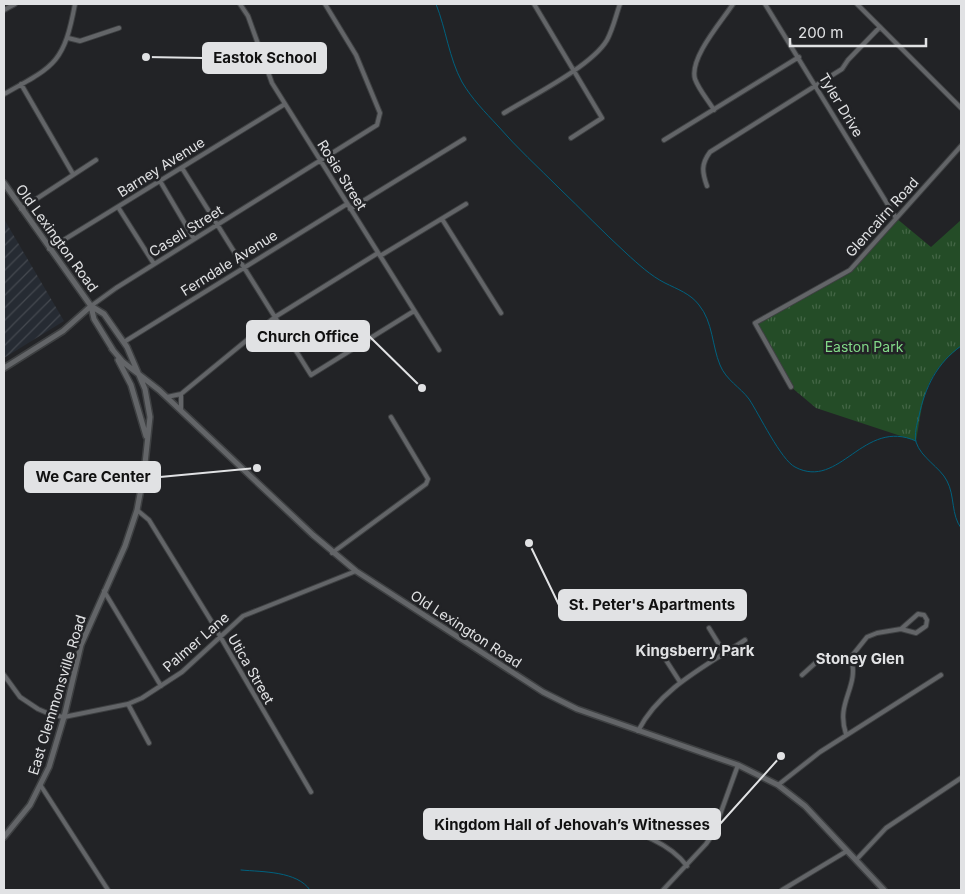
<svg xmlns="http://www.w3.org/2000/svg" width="965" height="894" viewBox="0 0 965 894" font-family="Inter,sans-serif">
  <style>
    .industrial { fill: url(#industrial-furrows) }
    .park { fill: url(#park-tufts) }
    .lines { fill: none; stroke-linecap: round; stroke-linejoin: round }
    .stream { stroke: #00617e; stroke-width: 1 }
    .street-casing { stroke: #3e4042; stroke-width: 6 }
    .secondary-casing { stroke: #3e4042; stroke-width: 8 }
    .street { stroke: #636568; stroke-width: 4 }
    .secondary { stroke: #636568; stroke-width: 5 }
    .labels { text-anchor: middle; stroke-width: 5; stroke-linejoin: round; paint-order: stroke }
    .street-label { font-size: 14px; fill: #e1e2e4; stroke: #222326 }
    .park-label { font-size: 14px; fill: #82d988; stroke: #222326 }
    .neighbourhood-label { font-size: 15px; font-weight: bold; fill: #e1e2e4; stroke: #222326 }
    .leader { fill: none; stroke: #e1e2e4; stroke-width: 2 }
    .callout-dot { fill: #e1e2e4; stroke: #222326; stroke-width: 2 }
    .callout { fill: #e1e2e4; stroke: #e1e2e4; stroke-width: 2 }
    .callout-label { font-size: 15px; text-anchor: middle; font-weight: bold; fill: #111 }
  </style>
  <defs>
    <pattern id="industrial-furrows" width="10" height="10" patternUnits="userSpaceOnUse" patternTransform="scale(1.25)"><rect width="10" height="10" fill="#262b33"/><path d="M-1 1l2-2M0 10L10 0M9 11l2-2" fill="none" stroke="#454950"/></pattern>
    <pattern id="park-tufts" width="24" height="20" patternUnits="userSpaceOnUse" patternTransform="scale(1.25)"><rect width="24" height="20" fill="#244c27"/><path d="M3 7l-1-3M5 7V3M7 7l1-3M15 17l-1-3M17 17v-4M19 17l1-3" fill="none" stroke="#446646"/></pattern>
  </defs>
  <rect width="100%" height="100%" fill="#222326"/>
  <path class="industrial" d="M4,219L64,321L4,358Z"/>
  <path class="park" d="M896,218L931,247L961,220V346C923,376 924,396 916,441L816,408L791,387L755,323L850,270Z"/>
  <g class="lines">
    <path class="stream" d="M436,4C446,29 449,58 462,82C472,99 485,112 498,126C517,148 538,167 559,188C581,209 603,232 626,253C638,264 651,276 665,283C677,289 691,294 699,305C713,322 712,346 720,365C726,380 740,387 749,399C759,414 781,460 795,467C840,491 863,417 916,441
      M961,346C937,363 925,387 919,416C917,423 914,435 916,442C921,458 940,467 947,481C955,496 951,515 961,528
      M241,870C263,872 297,871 310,890"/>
    <defs>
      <path id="street" d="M240,4L248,16L272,83L439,350
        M534,4L602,118L571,138
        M765,4L896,218
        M857,4L961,108
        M4,10L15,4
        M68,38L80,41L119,28
        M21,84L73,174
        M4,94C55,66 64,63 75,4
        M714,110C708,100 699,90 695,79C689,58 722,21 733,4
        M504,113C530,97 592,66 607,40C613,29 616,15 620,4
        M664,140L799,57
        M182,168L311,375L414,311
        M160,181L194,239
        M707,186C702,172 701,164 710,152L842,69L848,60L880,27
        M118,207L154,264
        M21,209L96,160
        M350,209L464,139
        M442,219L501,313
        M49,249L285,104
        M380,256L466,204
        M91,306L116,288L377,125L380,113L356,55L325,4
        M124,342L347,204
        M791,387L755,323L850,270L961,146
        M167,397L181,394L275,317L378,253
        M181,409V394
        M137,510L149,520L210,619L311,792
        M332,553L426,484L428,479L391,417
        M104,591L161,686
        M709,628L725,654
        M664,657L680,682
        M851,657L867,637L877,633L901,629L916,633L926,626L927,620L924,615L918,614L901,629
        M4,675L20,697L38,709L52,715L64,717L128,704L142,698L182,672L243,616L356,571
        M802,675L822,657H851C860,688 835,701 846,734
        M128,704L149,743
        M638,731C660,688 706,666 745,640
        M778,785L820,752L941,675
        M41,786L108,890
        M593,818C625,829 666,838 687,866
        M856,860L886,828L961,778
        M663,890L706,844L713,834L738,765
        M782,890L847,851"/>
      <path id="secondary" d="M4,183L91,306L104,314L127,347L145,389L150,417L144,473L137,510L125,546L81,645L64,717L49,767L30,805L4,837
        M91,306L94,319L113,350
        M112,349L123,362L159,390L313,535L356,571L543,692L577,709L738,765L778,785L805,806L884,890
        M118,360L131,385L146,436
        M4,368L63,331L91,306"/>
    </defs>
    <use href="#street" class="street-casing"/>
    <use href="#secondary" class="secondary-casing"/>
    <use href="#street" class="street"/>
    <use href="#secondary" class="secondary"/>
  </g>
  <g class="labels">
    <g class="street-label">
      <text transform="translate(841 105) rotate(59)" y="5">Tyler Drive</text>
      <text transform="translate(161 167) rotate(-32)" y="5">Barney Avenue</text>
      <text transform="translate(342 175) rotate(58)" y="5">Rosie Street</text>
      <text transform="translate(882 217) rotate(-48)" y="5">Glencairn Road</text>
      <text transform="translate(186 231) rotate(-32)" y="5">Casell Street</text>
      <text transform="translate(57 238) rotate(54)" y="5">Old Lexington Road</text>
      <text transform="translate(229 263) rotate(-32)" y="5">Ferndale Avenue</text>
      <text transform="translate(466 629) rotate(33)" y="5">Old Lexington Road</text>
      <text transform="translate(196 642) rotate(-41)" y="5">Palmer Lane</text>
      <text transform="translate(251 669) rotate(60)" y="5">Utica Street</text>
      <text transform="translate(57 695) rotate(-73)" y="5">East Clemmonsville Road</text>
    </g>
    <g class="park-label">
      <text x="864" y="352">Easton Park</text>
    </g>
    <g class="neighbourhood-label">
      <text x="695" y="656">Kingsberry Park</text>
      <text x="860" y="664">Stoney Glen</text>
    </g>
  </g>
  <path class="leader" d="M146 57L203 58M422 388L369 336M257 468L160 477M529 543L559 605M781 756L720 824"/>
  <g class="callout-dot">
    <circle cx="146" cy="57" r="5"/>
    <circle cx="422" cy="388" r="5"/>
    <circle cx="257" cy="468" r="5"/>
    <circle cx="529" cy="543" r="5"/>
    <circle cx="781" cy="756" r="5"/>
  </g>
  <g class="callout">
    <rect x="203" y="43" width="123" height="30" rx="5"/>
    <rect x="247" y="321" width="122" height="30" rx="5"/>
    <rect x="25" y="462" width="135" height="30" rx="5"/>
    <rect x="559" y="590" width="187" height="30" rx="5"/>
    <rect x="424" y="809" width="296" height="30" rx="5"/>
  </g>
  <g class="callout-label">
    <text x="265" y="63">Eastok School</text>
    <text x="308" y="342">Church Office</text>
    <text x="93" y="482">We Care Center</text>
    <text x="652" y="610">St. Peter's Apartments</text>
    <text x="572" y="830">Kingdom Hall of Jehovah’s Witnesses</text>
  </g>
  <rect width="965" height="894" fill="none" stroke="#e1e2e4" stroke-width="10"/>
  <path d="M790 38v8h136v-8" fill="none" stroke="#e1e2e4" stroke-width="2.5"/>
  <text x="798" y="38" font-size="15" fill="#e1e2e4" stroke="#222326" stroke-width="4" paint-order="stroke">200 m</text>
</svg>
